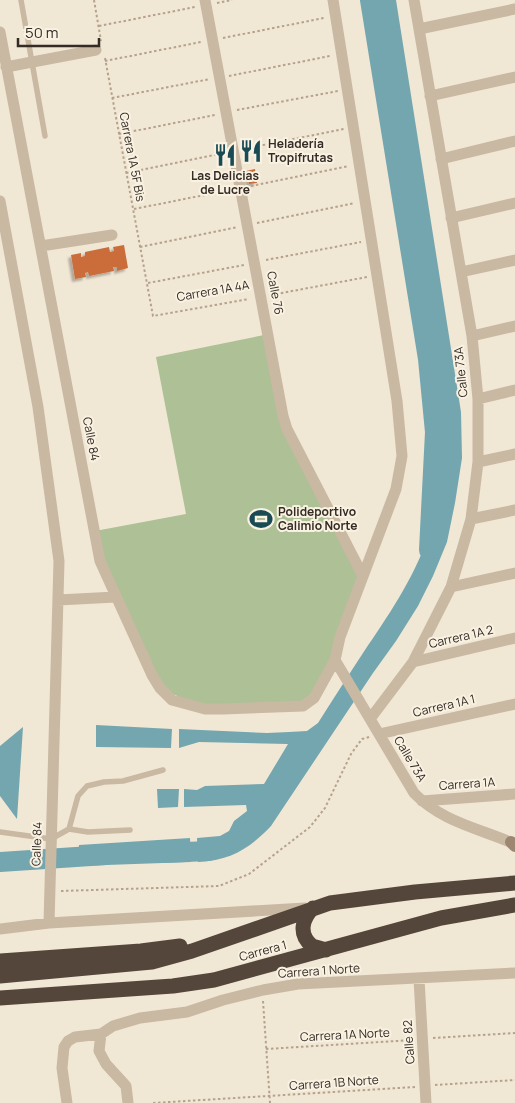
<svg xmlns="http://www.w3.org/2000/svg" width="515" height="1103" viewBox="0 0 515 1103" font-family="Manrope,sans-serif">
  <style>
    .green { fill: #adc096 }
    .water { fill: #74a6af }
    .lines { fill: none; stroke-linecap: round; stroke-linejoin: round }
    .river { stroke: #74a6af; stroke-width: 20 }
    .building { fill: #ca6d3b; filter: url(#shadow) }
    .path { stroke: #b5a28c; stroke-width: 2; stroke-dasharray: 2.5 2.5; stroke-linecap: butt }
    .lane { stroke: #c9b8a2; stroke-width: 5.5 }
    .street { stroke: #c9b8a2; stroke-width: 11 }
    .secondary { stroke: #9d8773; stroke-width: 12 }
    .highway { stroke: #55463b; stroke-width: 15 }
    .labels { text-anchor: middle; stroke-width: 4; stroke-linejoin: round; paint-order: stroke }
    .poi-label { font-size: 12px; font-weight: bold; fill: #332b24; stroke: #f9f1e1; text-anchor: start }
    .street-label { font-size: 12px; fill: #332b24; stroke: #f9f1e1 }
  </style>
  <defs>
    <filter id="shadow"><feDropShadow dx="-3" dy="3" stdDeviation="1" flood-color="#0004"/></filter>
  </defs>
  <rect width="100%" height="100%" fill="#f1e7d5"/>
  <path class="green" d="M269,334L283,416L363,576L337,648L307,703L205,709L160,688L100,561L95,531L186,514L156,357Z"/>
  <path class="water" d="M376,0H396L461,412L462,458L455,503L447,542L433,576L418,606L396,641L373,673L271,826C249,849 231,860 198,862L197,838L220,836L229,831L234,821L247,811L246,805L184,807V789L197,790L205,786L264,784L288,744L199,742L179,748V729L267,733L289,732L307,731L318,723C333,699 348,676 363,653C388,616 413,580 428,537C441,498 442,454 442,413Z
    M96,725L172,729L171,748L96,747Z
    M23,727L17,819L0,796V746Z
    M157,789H179L178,807L158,808Z
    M190,838L191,862L78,866L79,845Z"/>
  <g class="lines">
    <path class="river" d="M370,0L428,359L435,432L429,550
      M163,853L208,851L223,847
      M0,862L106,855"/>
  </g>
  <path class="building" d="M255,169L257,183L249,184L246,171Z
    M124,245L128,268L117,271V267H113L114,271L89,276L88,272L85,273L86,277L75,279L71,255L81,253V257L85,256V252L109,247L110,252L114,251L113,247Z"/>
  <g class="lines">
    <path class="path" d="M94,0L101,41
      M217,3L232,0
      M99,26L195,7
      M223,38L324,18
      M105,58L153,316L249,299
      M105,61L201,42
      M229,76L330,56
      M112,98L210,79
      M237,110L338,91
      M119,134L215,115
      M243,149L344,129
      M126,173L224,153
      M251,186L349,166
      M134,209L230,190
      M257,223L355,203
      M140,247L238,227
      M266,260L361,242
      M148,283L244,265
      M271,295L367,277
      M61,891L219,886L249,874L310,827L325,808L351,754L362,739L369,737
      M263,1001L270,1103
      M433,1038L515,1033
      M266,1049L413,1040
      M435,1085L515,1080
      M153,1103L415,1087"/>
    <path class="lane" d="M21,0L45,136
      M130,830L88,832L69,829L78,796L87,786L104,782L123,781L163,770
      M0,832L51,839L69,829"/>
    <path class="street" d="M205,0L283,416L287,429L363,576
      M419,29L515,9
      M0,32L100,561L152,675L160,688L172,700L205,709H223L303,706L314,698L335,660L340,637L396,489L402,456L397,401L333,0
      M6,67L96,50
      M430,96L515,77
      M441,159L515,141
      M0,201L38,407L59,561L49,923
      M451,218L515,203
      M41,246L112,235
      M461,272L515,260
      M472,336L515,326
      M478,399L515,390
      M478,462L515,454
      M471,519L515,510
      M451,587L515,573
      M58,600L116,597
      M335,660L414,793C442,822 478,828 515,844
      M413,662L515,638
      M370,719L413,662L451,587L471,519L478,462V399L472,336L414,0
      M379,734L515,704
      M422,801L515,794
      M0,929L49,923L305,908
      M419,979L426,1103
      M101,1034L99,1051L106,1064L126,1086L128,1103
      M67,1103L62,1068L64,1047L68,1041L75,1037L101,1034L113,1026L140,1018L187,1012L223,1000L263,990L298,984L515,973"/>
    <path class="secondary" d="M511,842L515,846"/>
    <path class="highway" d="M313,908C302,919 298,934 312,946L326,950
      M0,961L141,951L180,946
      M0,976L152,962L192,951L330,903L415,892L515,883
      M0,998L173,986L214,980L441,918L515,905"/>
  </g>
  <defs>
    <symbol id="restaurant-bare" viewBox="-9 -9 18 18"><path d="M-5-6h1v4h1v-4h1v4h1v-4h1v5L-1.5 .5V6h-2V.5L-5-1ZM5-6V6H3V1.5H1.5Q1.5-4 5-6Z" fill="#194b55" stroke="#f9f1e1" stroke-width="2.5" paint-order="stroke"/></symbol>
    <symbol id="stadium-bare" viewBox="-9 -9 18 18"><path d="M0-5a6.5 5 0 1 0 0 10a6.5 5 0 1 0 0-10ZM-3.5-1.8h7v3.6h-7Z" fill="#194b55" stroke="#f9f1e1" stroke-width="2.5" paint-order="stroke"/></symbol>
  </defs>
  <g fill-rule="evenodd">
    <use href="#restaurant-bare" x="235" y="135" width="32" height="32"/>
    <use href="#restaurant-bare" x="209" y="139" width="32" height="32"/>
    <use href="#stadium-bare" x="245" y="503" width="32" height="32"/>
  </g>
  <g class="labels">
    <g class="poi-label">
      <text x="268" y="148">Heladería<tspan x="268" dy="14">Tropifrutas</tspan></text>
      <text x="225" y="180" text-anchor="middle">Las Delicias<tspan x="225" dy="14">de Lucre</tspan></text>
      <text x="278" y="516">Polideportivo<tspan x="278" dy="14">Calimio Norte</tspan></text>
    </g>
    <g class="street-label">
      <text transform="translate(132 157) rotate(79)" y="4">Carrera 1A 5F Bis</text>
      <text transform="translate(213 291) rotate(-10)" y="4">Carrera 1A 4A</text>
      <text transform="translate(275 293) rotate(79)" y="4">Calle 76</text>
      <text transform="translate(461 372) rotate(-96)" y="4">Calle 73A</text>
      <text transform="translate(91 439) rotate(79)" y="4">Calle 84</text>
      <text transform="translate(461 637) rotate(-13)" y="4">Carrera 1A 2</text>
      <text transform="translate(444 706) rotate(-13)" y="4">Carrera 1A 1</text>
      <text transform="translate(410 759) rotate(59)" y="4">Calle 73A</text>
      <text transform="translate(467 784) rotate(-4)" y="4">Carrera 1A</text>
      <text transform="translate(37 844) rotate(-88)" y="4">Calle 84</text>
      <text transform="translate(263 951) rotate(-15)" y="4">Carrera 1</text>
      <text transform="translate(319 971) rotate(-4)" y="4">Carrera 1 Norte</text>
      <text transform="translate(345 1035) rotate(-3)" y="4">Carrera 1A Norte</text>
      <text transform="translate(409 1042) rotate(-94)" y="4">Calle 82</text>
      <text transform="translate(334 1083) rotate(-4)" y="4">Carrera 1B Norte</text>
    </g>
  </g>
  <path d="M18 38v8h81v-8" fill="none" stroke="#332b24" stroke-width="2.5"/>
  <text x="25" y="38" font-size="15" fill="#332b24" stroke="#f9f1e1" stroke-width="4" paint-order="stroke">50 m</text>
</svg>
